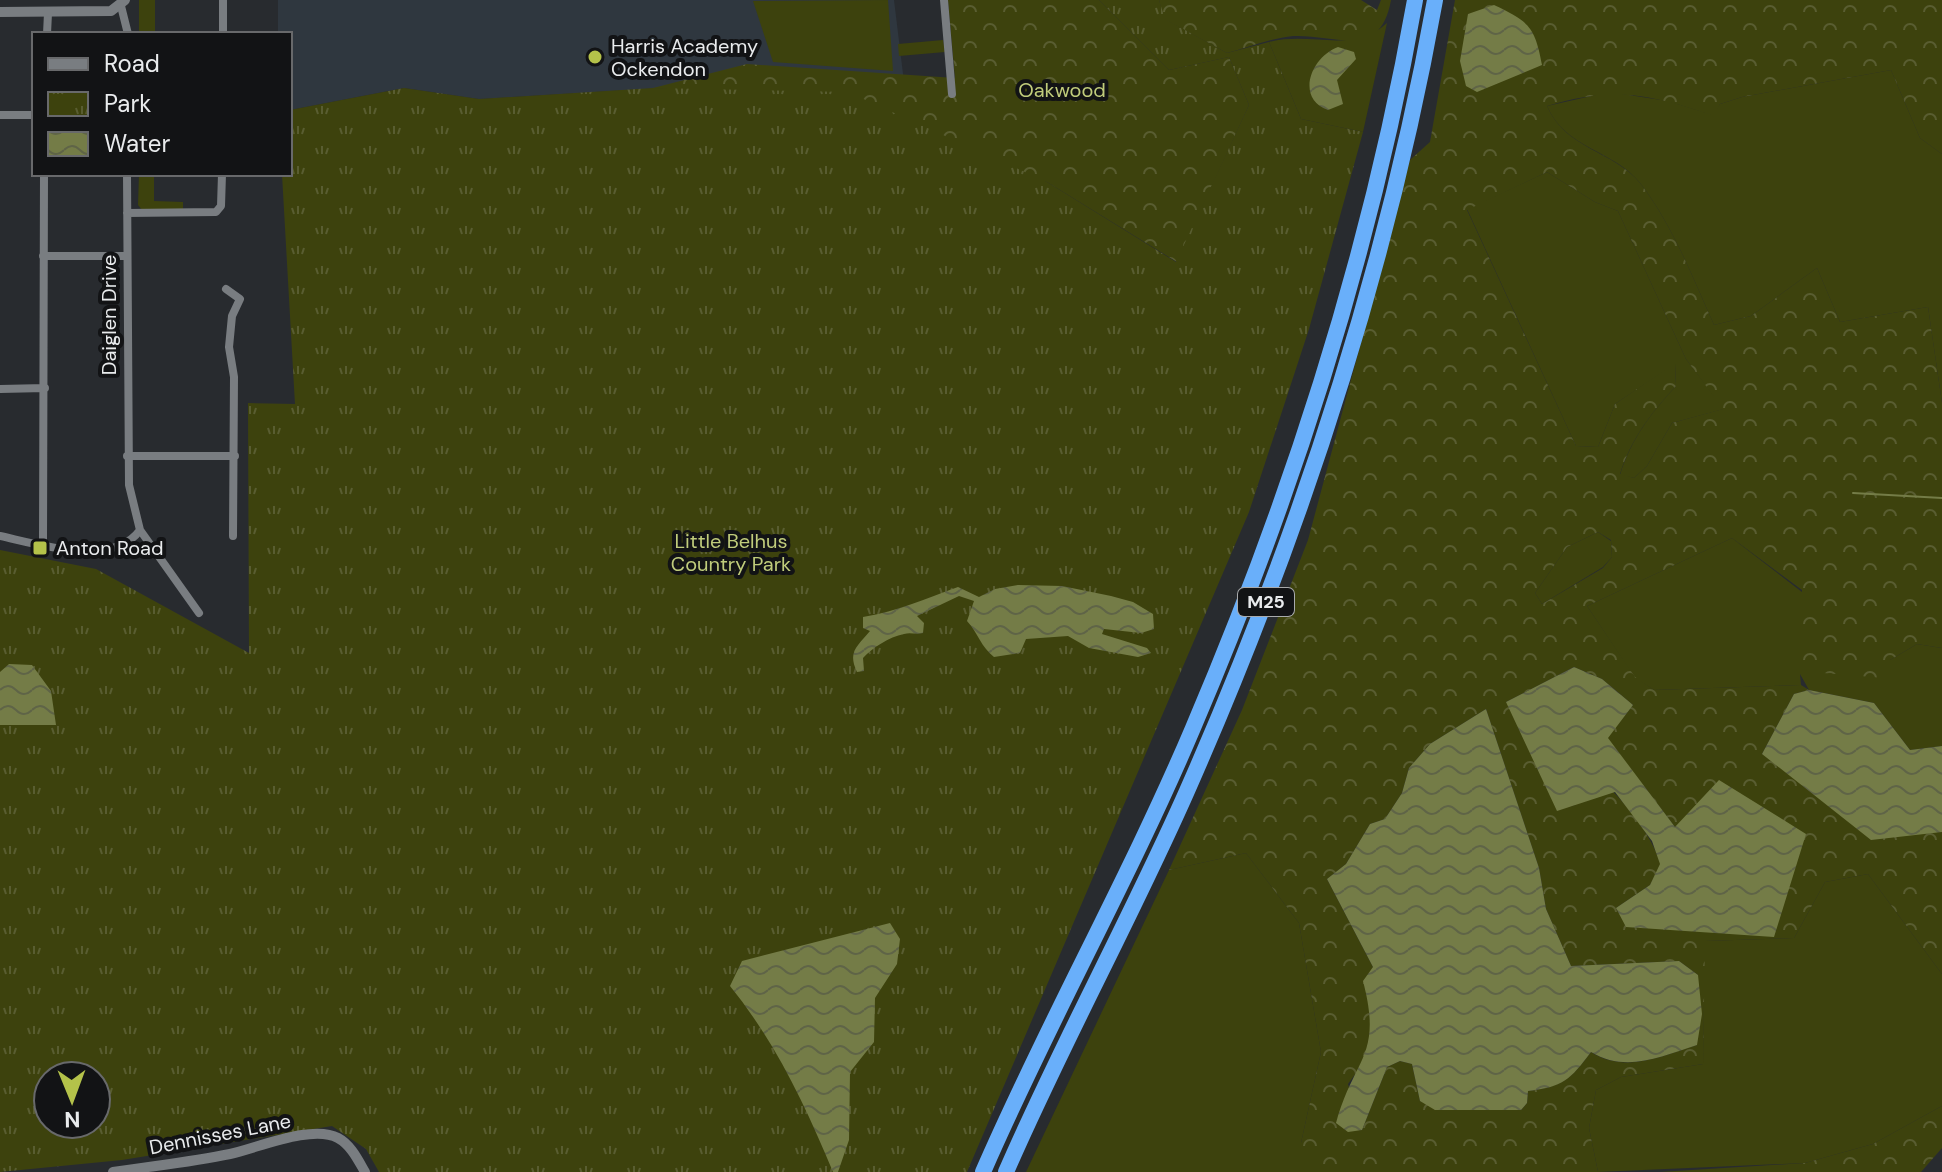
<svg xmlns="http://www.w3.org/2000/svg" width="1942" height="1172" viewBox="0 0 1942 1172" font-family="'DM Sans',sans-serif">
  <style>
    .built { fill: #2f373f }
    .green { fill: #3d420d }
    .forest { fill: url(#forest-crowns); fill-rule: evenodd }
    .park { fill: url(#park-tufts); fill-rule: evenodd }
    .water { fill: url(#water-waves) }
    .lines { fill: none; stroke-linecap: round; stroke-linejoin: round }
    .stream { stroke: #747c47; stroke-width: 2 }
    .minor { stroke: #797d81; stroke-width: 8 }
    .tertiary { stroke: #797d81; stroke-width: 10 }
    .motorway { stroke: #69affa; stroke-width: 16 }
    .poi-dot { fill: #b4c24a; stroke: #121315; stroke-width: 3 }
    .labels { text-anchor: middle; stroke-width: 8; stroke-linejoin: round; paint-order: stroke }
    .shield { fill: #121315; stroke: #a8aaac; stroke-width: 2 }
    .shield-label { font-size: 18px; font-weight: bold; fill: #e9ebed }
    .poi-label { font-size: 20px; fill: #e9ebed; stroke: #121315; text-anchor: start }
    .park-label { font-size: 20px; fill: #c0cc7b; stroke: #121315 }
    .street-label { font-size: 20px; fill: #e9ebed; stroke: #121315 }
  </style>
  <defs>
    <pattern id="forest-crowns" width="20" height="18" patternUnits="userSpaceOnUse" patternTransform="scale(2)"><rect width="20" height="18" fill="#3d420d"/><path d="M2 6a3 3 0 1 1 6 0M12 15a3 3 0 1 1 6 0" fill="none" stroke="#595d31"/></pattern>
    <pattern id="park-tufts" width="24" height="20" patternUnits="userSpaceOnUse" patternTransform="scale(2)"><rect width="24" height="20" fill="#3d420d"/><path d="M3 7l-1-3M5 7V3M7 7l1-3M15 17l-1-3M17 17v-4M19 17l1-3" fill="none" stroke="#595d31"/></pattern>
    <pattern id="water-waves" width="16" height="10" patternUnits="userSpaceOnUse" patternTransform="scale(2)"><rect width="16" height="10" fill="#747c47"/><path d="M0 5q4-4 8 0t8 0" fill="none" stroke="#5f6447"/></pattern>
  </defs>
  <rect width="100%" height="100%" fill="#282b2f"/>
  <path class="built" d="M278,0H894L904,82L795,80L479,99L404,88L290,110V34H278Z"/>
  <path class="green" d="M139,0H155V34H139Z
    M888,0L893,71L773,62L753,1Z
    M1387,23L1363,132L1301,119L1269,42C1313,31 1351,55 1387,23Z
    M943,40L945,52L899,56L898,44Z
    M1891,70L1920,138L1942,154V403L1928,307L1840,322L1817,268L1751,316L1714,325C1693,278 1672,224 1640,183C1614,150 1565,149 1547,106L1609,92L1668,101L1713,115L1720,104L1742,97Z
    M1547,172L1595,202L1618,211L1686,359L1724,409L1672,423L1647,466L1634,478L1620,475C1631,439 1651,413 1676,386L1675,364L1615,404L1598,447L1576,446L1467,209Z
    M139,174H154V201L183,202V210H142L138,205Z
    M1598,532L1611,541L1612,557L1603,567L1542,604L1535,593L1567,547Z
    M1732,538L1890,660L1917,644L1942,648V746L1910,750L1874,703L1809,690L1800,674L1801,685L1654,690L1635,678L1587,606Z
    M1246,853L1299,923L1321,1052L1301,1143V1172H1026L1169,870Z
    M1868,874L1942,974V1106L1873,1144L1805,1163L1598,1172L1589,1128L1596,1090L1621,1077L1703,1064L1704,941L1794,938L1825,882Z"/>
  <path class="forest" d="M948,0H1099L1169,70L1229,57L1249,105L1177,262L1047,182L684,90L653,88L747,64L955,78Z
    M1159,0H1361L1377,10L1381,0H1391C1380,61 1337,34 1293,36C1271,38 1247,48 1227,53L1164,19Z
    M1455,0H1942V154L1920,138L1891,70L1742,97L1720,104L1714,116C1649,94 1614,86 1547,106C1565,149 1614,151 1640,183C1672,224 1693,278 1714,325L1751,316L1817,268L1840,322L1928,307L1942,403V648L1917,644L1890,660L1884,678L1799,671L1802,590L1732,538L1587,606L1635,677L1654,690L1801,685L1809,690L1794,694L1762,754L1942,832V974L1868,874L1825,882L1794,938L1705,941L1703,1064L1621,1077L1596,1090L1589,1128L1598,1172H1301V1143L1321,1052L1299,923L1246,853L1169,870L1242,710L1308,540L1410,160L1430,142ZM1547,172L1595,202L1618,211L1686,359L1723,409L1672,423L1647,466L1634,478L1620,474C1631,439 1651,413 1676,386L1675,363L1615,404L1598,447L1576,446L1467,210ZM1598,532L1611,540L1612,557L1603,568L1542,604L1535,593L1567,547ZM1574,667L1602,679L1633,705L1607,738L1675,827L1774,936L1616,908L1650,885L1661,864C1635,793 1562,749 1506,702ZM1486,709L1539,868L1546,909L1571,966L1679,961L1698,975L1697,1045C1661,1056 1625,1074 1591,1052C1571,1079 1562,1087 1528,1091L1527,1103L1521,1110L1473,1109L1420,1101L1412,1064L1400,1061L1387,1067L1362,1130L1348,1084L1364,1062L1371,1036L1369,1004L1373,967L1327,879L1346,864L1370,824L1385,819L1402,793L1409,768L1430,744Z
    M1942,1106V1148L1921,1172H1660L1805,1163L1873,1144Z"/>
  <path class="park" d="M1099,0H1159L1165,19L1227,53L1269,42L1301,119L1363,132L1309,329L1249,512L967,1172H379L366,1149L332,1126L122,1160L0,1172V550L96,569L249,653L248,403L295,404L282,174H290V110L404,88L479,99L653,88L848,92L1047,182L1176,262L1249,105L1229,57L1169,70ZM48,1076H96V1124H48Z"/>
  <path class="water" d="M1494,5C1528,21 1535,26 1542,65L1477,92L1466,86L1460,61L1468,14Z
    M1338,47L1354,52L1356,59L1337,80L1343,104L1328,110C1295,98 1311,57 1338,47Z
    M1018,585L1062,586L1111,596L1133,602L1153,614L1154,629L1141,633L1104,629L1102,634L1147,648L1151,653L1138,657L1089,648L1068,636L1026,639L1020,653L994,657C981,647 978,633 967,621L974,601L959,596L917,616L924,623L923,633C916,635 911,632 904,634C889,637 872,648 863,658L864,671L857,672C847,651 858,646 870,631L863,628V617C899,611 924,599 958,587L979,597L995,589Z
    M9,664L32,665L51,691L56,725H0V672Z
    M1574,667L1602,679L1633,705L1608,738L1675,827L1719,780L1806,834L1774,937L1626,927L1616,908L1650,885L1660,864L1652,841L1615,792L1557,811L1506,702Z
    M1809,690L1874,703L1910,750L1942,746V832L1871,840L1762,754L1794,694Z
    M1486,709L1539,868L1546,909L1571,966L1679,961L1698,975L1702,1014L1697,1045C1660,1057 1626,1073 1591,1052C1570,1080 1563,1087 1528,1091L1527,1103L1521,1110H1435L1420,1101L1412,1064L1400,1061L1387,1067L1362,1130L1348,1132L1336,1123C1354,1057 1383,1057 1363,981L1373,967L1327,879L1346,864L1370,824L1385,819L1402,793L1409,768L1430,744Z
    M890,923L900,939L897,964L875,998L874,1042L850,1072L849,1140L838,1172H833C805,1105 776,1043 730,986L742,961Z"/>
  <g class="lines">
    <path class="stream" d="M1853,493L1942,498"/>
    <path class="minor" d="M944,0L952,94
      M121,6L128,34
      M47,34L48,13
      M223,34V0
      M0,115H34
      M127,174L129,485L140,530L199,613
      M127,213L216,212L221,206L222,174
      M43,256H127
      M226,289L240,299L232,316L229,347L234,377L233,536
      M0,389L45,388
      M127,456H235
      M0,536C37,544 113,568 140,530
      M43,545L44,174"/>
    <path class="tertiary" d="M0,12L111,11L125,0
      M113,1172C152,1166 192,1162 230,1154C258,1148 312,1124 338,1138C351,1145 358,1160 365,1172"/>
    <path class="motorway" d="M983,1172C1048,1022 1129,879 1193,728C1293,494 1371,251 1415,0
      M1006,1172C1062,1043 1130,920 1187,791C1299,537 1386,274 1435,0"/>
  </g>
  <g class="poi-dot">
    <circle cx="595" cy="57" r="8"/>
    <rect x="32" y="540" width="16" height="16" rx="4"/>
  </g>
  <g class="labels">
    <rect class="shield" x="1238" y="588" width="56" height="28" rx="6"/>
    <g class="shield-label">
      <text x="1266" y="608">M25</text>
    </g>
    <g class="poi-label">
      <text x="611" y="53">Harris Academy<tspan x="611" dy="23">Ockendon</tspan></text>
      <text x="56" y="555">Anton Road</text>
    </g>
    <g class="park-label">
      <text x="1062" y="97">Oakwood</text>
      <text x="731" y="548">Little Belhus<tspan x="731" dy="23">Country Park</tspan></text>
    </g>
    <g class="street-label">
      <text transform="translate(109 315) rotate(-90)" y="7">Daiglen Drive</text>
      <text transform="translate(220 1134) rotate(-11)" y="7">Dennisses Lane</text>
    </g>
  </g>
  <rect x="32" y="32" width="260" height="144" fill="#121315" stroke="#68696b" stroke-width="2"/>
  <rect x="48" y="58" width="40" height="12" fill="#797d81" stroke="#68696b" stroke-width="2"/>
  <text x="104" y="72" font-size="24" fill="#e9ebed">Road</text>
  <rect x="48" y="92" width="40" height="24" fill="url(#park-tufts)" stroke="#68696b" stroke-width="2"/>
  <text x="104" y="112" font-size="24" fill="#e9ebed">Park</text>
  <rect x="48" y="132" width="40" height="24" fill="url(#water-waves)" stroke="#68696b" stroke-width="2"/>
  <text x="104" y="152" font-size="24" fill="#e9ebed">Water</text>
  <g transform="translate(72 1100) rotate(179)"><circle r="38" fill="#121315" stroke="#68696b" stroke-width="2"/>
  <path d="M0-6L14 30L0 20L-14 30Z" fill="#b4c24a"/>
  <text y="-12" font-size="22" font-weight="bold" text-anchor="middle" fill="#e9ebed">N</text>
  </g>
</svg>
